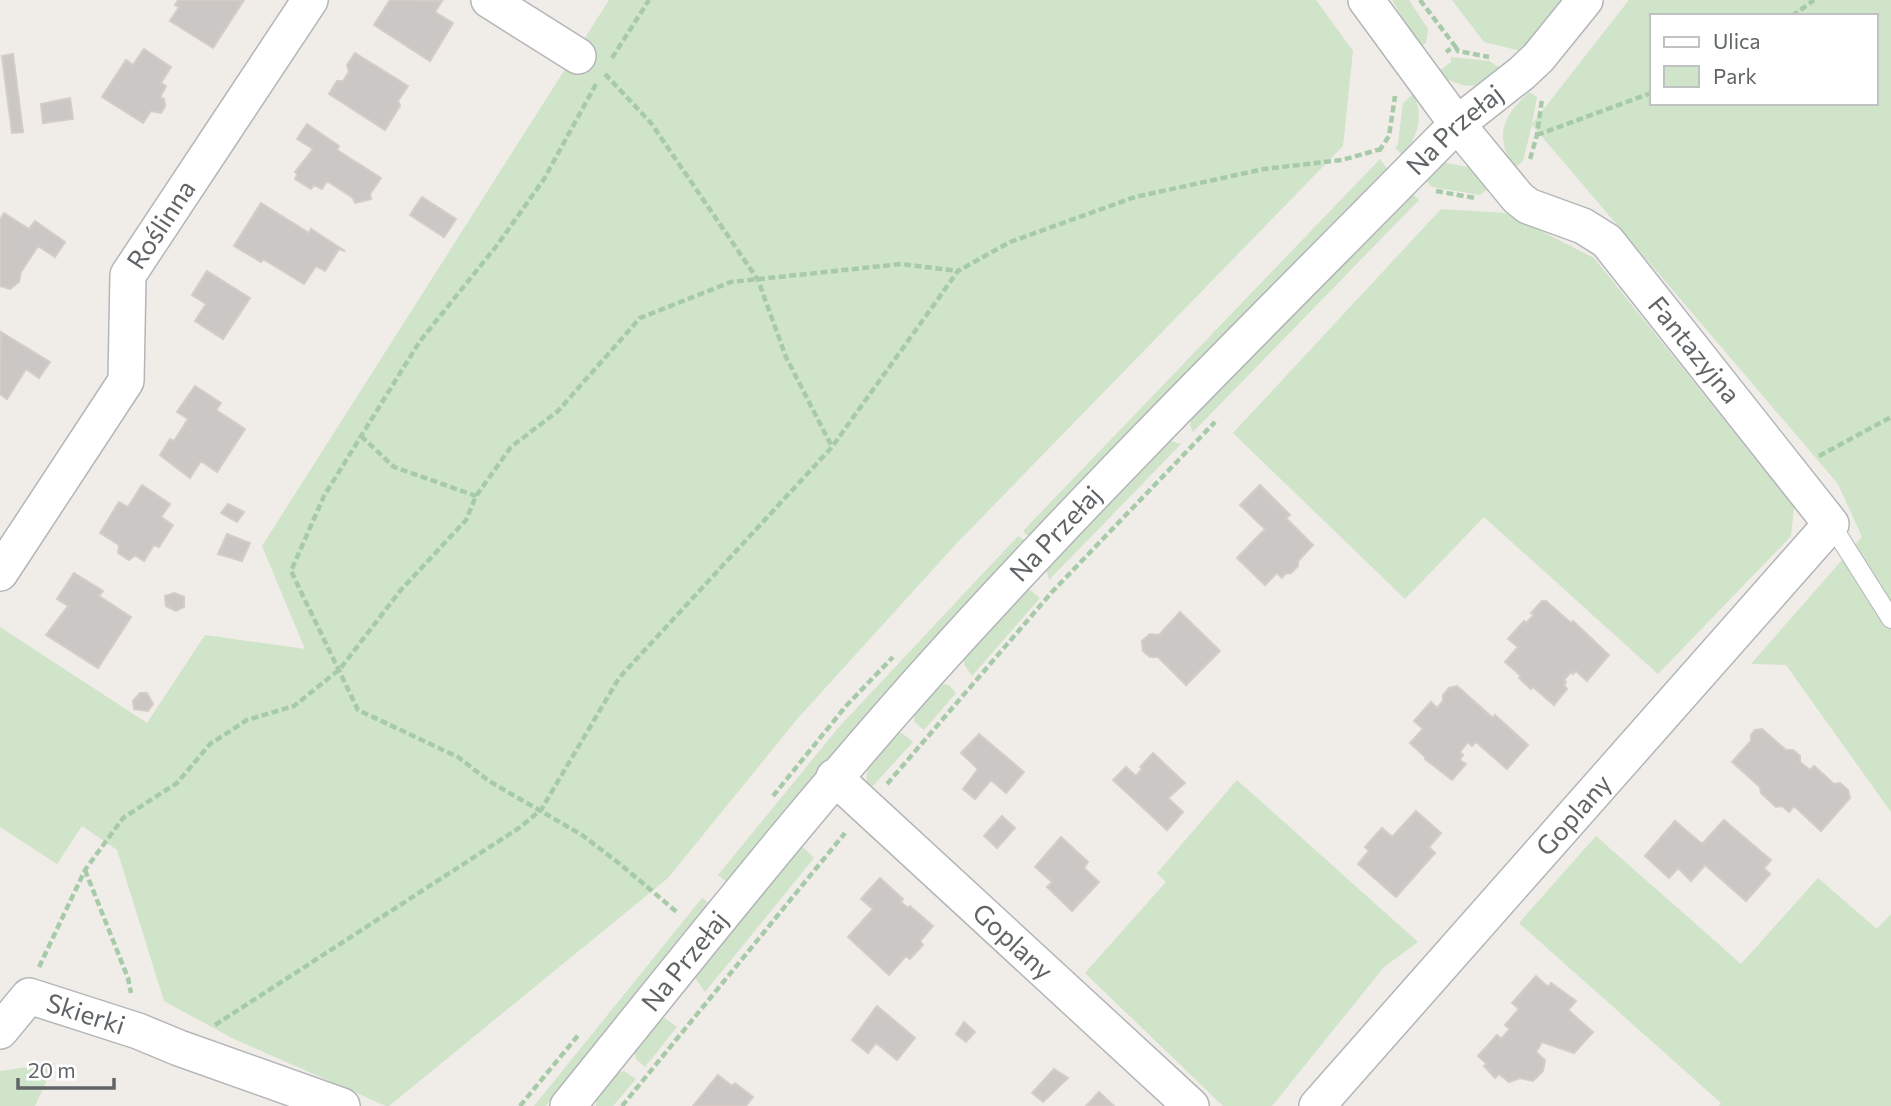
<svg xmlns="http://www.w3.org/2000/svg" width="1891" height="1106" viewBox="0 0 1891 1106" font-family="Commissioner,sans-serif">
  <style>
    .green { fill: #cfe4c8; fill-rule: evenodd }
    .building { fill: #cbc7c5; stroke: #d4cdc7; stroke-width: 2 }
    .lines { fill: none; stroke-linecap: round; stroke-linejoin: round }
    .lane-casing { stroke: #b3b6b8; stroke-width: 20 }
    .street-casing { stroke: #b3b6b8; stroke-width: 38 }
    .path { stroke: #a7cba8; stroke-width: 4.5; stroke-dasharray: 7 3.5; stroke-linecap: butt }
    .lane { stroke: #fff; stroke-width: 18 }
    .street { stroke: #fff; stroke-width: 35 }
    .labels { text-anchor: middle; stroke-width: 5; stroke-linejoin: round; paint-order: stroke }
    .street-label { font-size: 26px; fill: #606466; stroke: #fff }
  </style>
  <rect width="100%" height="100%" fill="#f0ece8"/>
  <path class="green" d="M609,0H1316L1353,51L1343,146L956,544L798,718L668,878L389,1106H386L234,1039L164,1001L117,850L82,826L57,864L0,827V627L147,723L205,635L305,649L262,546Z
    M1392,0H1409L1428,29L1426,43L1419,47Z
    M1452,0H1562L1521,51L1484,42Z
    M1629,0H1891V812L1786,665L1751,664L1862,537L1838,484L1532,125L1523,161L1514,169C1495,134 1501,119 1529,92L1537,97L1532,124ZM1651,16H1875V103H1651Z
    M1451,57L1489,61L1504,70C1480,92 1463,89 1436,73L1451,62Z
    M1413,94C1425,117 1417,135 1404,156L1395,148L1398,144L1403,103Z
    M1380,159L1388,170L1030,538L1023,531Z
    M1446,163L1473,168L1489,188L1480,195L1432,187L1424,178L1438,166Z
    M1412,193L1419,200L1193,432L1190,425L1192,418Z
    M1441,209L1505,213L1594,258L1794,507L1791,536L1658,674L1484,517L1405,599L1233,433Z
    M1170,441L1181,444L1049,580L1046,568Z
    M1018,536L1026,541L846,737L727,882L718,875L839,727Z
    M1029,589L1040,598L972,676L964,664V657L1024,592Z
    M941,684L949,685L956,693L924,730C923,729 915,723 915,722C909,711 934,692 941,684Z
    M902,733L913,742L869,790C859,766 881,750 895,734Z
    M1237,780L1418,942L1384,967L1272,1106H1223L1085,973L1166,882L1157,873Z
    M1596,836L1741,964L1818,878L1877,929L1891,914V1106H1719L1721,1103L1519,923Z
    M799,848H804L814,858L705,992L696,979L697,973Z
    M702,898L709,903L546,1106H534Z
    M665,1018L677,1027L645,1067L636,1059L634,1051L658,1020Z
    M55,1063L35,1106H0V1071Z
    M624,1071L636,1079L613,1106H596V1098L616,1073Z"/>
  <path class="building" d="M178,0H244L213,48L170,21L179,7L175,5Z
    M390,0L442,1L435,12L453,23L430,61L374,25Z
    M144,49L171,67L161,83L166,86L160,97L164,99L165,106L161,113L151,111L143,123L102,97L126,60L133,65Z
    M355,53L408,86L398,101L400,106L385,130L329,94L337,81H343L349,72L347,65Z
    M13,54L23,132L12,133L2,56Z
    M70,98L73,119L43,123L41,104Z
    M307,124L339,146L337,150L381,178L370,194L371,199L355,203L353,198L327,181L322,189L314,185L311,189L295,179L297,174L295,172L313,149L297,139Z
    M422,197L456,219L444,237L410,215Z
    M261,203L309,233L311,229L345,251L339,249L325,271L316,266L304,284L263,259L261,262L234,246Z
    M4,213L29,229L35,221L65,242L55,257L38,246L21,272L19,282L10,289L0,286V220Z
    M207,271L250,298L223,339L195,321L206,304L192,295Z
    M1,332L50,362L39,378L26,369L7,399L0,394Z
    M195,386L221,403L216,410L245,429L217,472L201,461L190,478L160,455L170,439L174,441L188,419L177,412Z
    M142,485L170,504L161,517L173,525L159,547L154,545L144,561L135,555L129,560L118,553L119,545L100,533L119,502L128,507Z
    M1260,485L1290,515L1286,518L1313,545L1298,561V566L1291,573L1285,574L1282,578L1277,573L1265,585L1237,558L1265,529L1240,505Z
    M228,504L244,512L237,522L221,513Z
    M227,534L250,543L242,561L218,554Z
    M74,573L103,591L99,596L131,617L98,668L46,635L68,606L57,599Z
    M174,593L184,597V607L176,611L166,606L165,596Z
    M1542,601H1546L1571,623L1573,621L1609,655L1587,681L1576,671L1573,674L1571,672L1564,680L1566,682L1564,685L1567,689L1554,705L1533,687L1531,689L1519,678L1521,676L1505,662L1518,647L1508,639L1524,621L1526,623L1534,615L1531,613Z
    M1180,612L1220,651L1186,685L1158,657H1150L1143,651L1142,641L1150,634L1159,635Z
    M1457,686L1493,718L1495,715L1528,745L1507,769L1476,742L1472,746L1468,742L1460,752L1463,755L1460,760L1466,764L1452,780L1425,759V757L1410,743L1423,729L1414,721L1431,702L1437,708L1443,701V695L1449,688Z
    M140,693H147L153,704L148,711L134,709L133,701Z
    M1762,729L1786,750H1793L1800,756V762L1810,770L1814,766L1834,784L1840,783L1848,790L1850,798L1821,831L1794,806L1789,812L1782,806L1776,807L1761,793L1760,787L1732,762L1751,741V735L1755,730Z
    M979,734L1024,772L1006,793L991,780L975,799L963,789L978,769L961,753Z
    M1153,753L1185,783L1168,798L1183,812L1167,830L1113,780L1126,767L1136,776L1142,769L1140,767Z
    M1416,811L1441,833L1429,847L1435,853L1396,897L1358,864L1369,851L1365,847L1382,828L1392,837Z
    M1002,816L1015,828L997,848L984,836Z
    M1724,820L1771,860L1764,868L1770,874L1746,901L1705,865L1691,881L1678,868L1669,878L1645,856L1675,821L1702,844Z
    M1061,837L1088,862L1084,868L1099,882L1072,911L1047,887L1052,882L1035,867Z
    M880,878L903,899L901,902L908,908L910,906L933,926L920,941L923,945L910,959L906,956L889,975L848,937L873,909L861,899Z
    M1536,976L1548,987L1551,983L1576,1001L1568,1010L1593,1032L1574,1053L1542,1042L1536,1052L1545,1060L1543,1071L1533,1081L1520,1078L1509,1082L1499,1074L1495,1078L1484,1066L1487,1064L1478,1056L1497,1035L1501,1039L1510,1029L1505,1025L1519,1009L1512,1003Z
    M877,1006L915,1038L897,1060L876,1043L868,1053L852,1040Z
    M964,1022L975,1032L966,1042L956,1034Z
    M1054,1069L1068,1078L1043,1102L1032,1093Z
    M718,1075L732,1086L735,1083L753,1097L746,1106H693Z
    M1099,1092L1114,1106H1086Z"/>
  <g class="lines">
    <defs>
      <path id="lane" d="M1831,524L1891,619"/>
      <g id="street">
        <path d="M489,0L578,56"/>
        <path id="s1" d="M0,573L126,381L128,275L310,0"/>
        <path id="s2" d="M834,777L1191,1106"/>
        <path id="s3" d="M0,1031L29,996L138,1031L179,1048L342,1106"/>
        <path id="s4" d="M568,1106C695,949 820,790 956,641C1118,463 1289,295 1457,124L1522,73L1538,58L1585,0"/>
        <path id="s5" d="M1317,1106L1831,524L1607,241L1583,226L1528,206L1518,198L1457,124L1366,0"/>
      </g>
    </defs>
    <use href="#lane" class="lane-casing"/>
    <use href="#street" class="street-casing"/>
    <path class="path" d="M1420,0L1455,46L1446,52
      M1792,16L1814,0
      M1455,46L1458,51L1489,57
      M612,58L649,0
      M605,74L651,123L758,280L786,357L832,447
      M596,84L544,179L498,244L420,341L324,496L291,571L358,710L458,757L489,781L582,835L620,864L678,913
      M1537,135L1651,93
      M1379,151L1389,136L1395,96
      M1530,159L1537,135L1542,99
      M1436,191L1475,198
      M361,436L394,467L476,496
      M1819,456L1891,417
      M887,784L1052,592L1215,422
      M773,796L846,706L893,657
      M85,870L128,978L131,993
      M39,967L85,870L123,818L177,783L210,744L247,720L294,706L340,669L400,591L466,520L476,496L511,447L558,411L640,318L731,282L901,264L958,271
      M215,1025L519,828L541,810L619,678L832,447L958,271L1010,242L1135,197L1264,169L1342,160L1381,149L1383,151
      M520,1106L580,1033
      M622,1106L845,833"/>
    <use href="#lane" class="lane"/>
    <use href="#street" class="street"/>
  </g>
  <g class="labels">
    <g class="street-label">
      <text dy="9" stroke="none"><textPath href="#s4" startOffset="1320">Na Przełaj</textPath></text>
      <text dy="9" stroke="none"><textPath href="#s1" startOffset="396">Roślinna</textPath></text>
      <text transform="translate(1694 350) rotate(51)" y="9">Fantazyjna</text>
      <text dy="9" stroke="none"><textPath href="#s4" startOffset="752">Na Przełaj</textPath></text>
      <text dy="9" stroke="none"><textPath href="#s5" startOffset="388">Goplany</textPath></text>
      <text dy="9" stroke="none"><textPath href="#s2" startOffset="243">Goplany</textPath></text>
      <text dy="9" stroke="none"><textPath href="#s4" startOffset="186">Na Przełaj</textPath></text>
      <text dy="9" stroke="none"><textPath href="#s3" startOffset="105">Skierki</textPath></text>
    </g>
  </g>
  <rect x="1650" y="14" width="228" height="91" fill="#ffffff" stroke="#bfc1c2" stroke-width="2"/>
  <rect x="1664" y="37" width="35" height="10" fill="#ffffff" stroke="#bfc1c2" stroke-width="2"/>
  <text x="1713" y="49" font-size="21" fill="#606466">Ulica</text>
  <rect x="1664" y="66" width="35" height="21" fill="#cfe4c8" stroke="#bfc1c2" stroke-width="2"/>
  <text x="1713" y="84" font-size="21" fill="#606466">Park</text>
  <path d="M18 1078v10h96v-10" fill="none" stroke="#606466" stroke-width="3.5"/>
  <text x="28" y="1078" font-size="21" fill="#606466" stroke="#ffffff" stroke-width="5" paint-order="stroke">20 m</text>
</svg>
